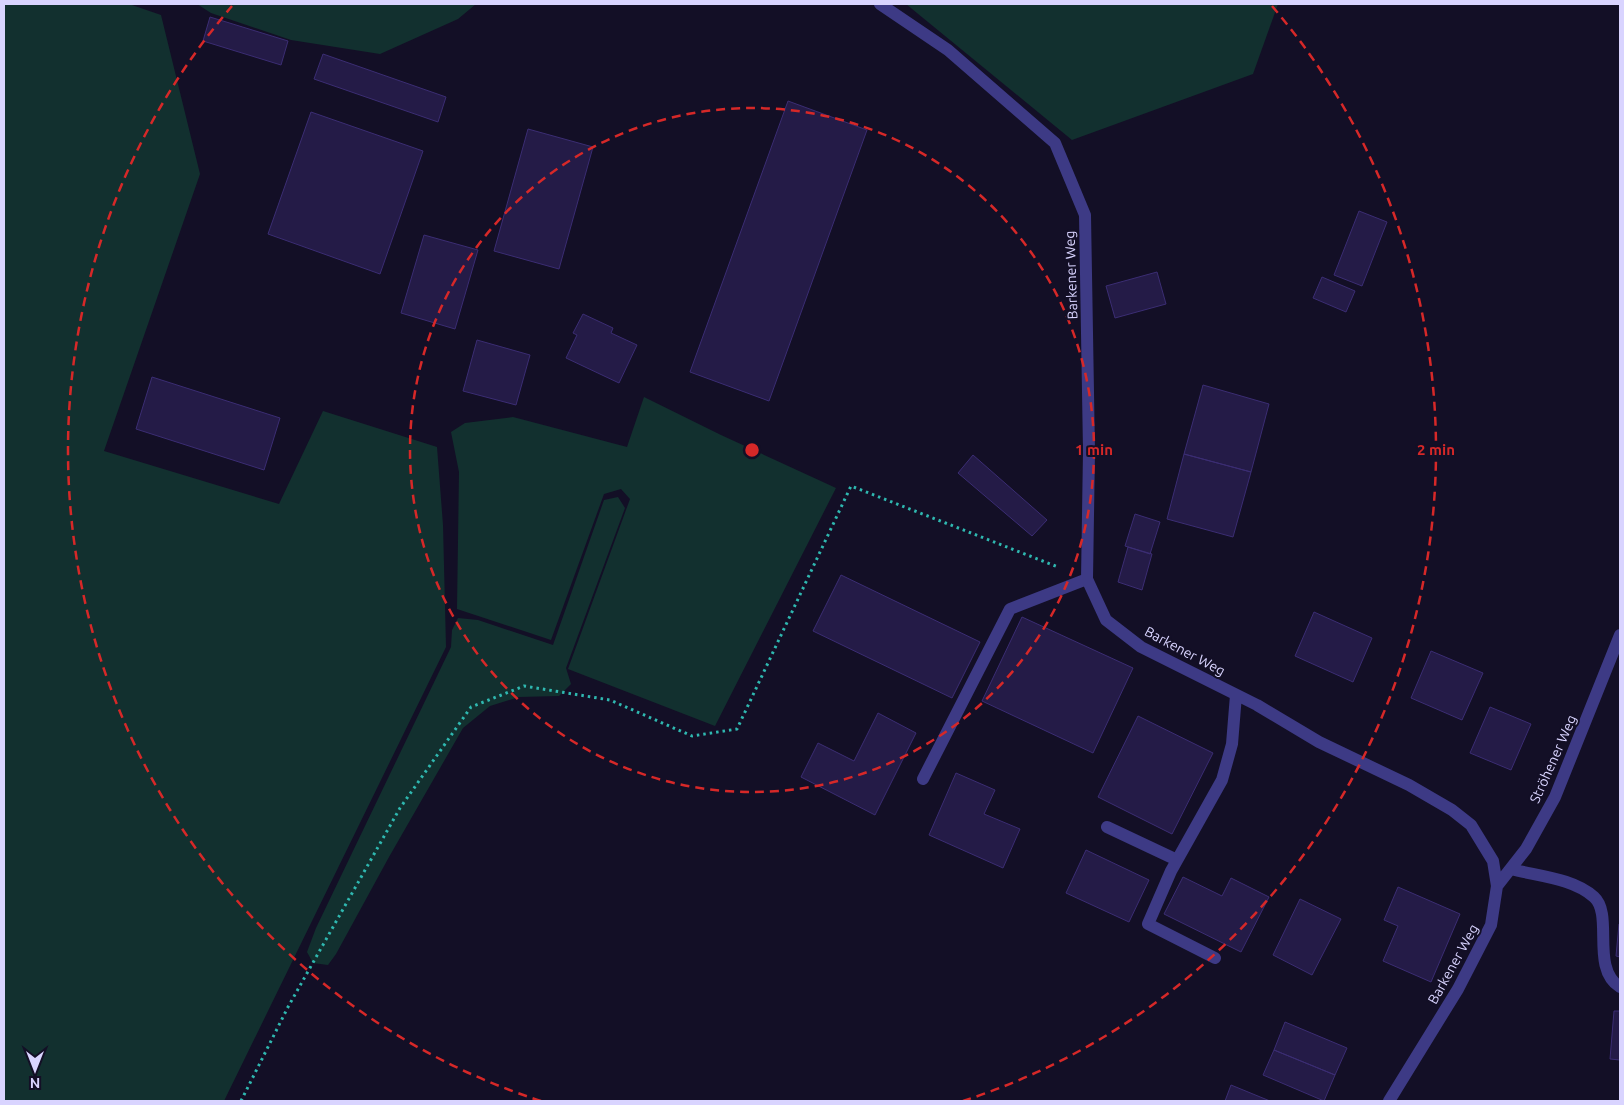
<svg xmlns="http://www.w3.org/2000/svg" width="1624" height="1105" viewBox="0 0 1624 1105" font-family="Ubuntu,sans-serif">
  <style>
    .green { fill: #12302f }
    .building { fill: #241b47; stroke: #3b2d73 }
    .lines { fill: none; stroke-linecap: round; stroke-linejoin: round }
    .path { stroke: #2fb8b0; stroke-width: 3; stroke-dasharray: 2.5 4; stroke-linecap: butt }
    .minor { stroke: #3d3a85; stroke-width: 12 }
    .ring { fill: none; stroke: #d62828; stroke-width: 2.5; stroke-dasharray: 9 6 }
    .labels { text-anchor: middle; stroke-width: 4; stroke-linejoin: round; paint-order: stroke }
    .street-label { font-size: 14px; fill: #d9d4ff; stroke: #130f26 }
    .centre { fill: #d62828; stroke: #130f26; stroke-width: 2.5 }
    .ring-label { font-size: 15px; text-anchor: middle; font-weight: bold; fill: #d62828; stroke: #130f26; stroke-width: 4; stroke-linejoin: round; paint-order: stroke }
  </style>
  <rect width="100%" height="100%" fill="#130f26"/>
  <path class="green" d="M4,4H129L161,15L200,174L104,451L279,504L323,411L437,447L443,525L446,647L224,1101H4Z
    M197,4H476L458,19L380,54L291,40L211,13Z
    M906,4H1278L1253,74L1072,140Z
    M644,397L721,435L836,488L715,726L568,669L630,499L621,489L604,494L551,640L457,609L459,472L451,432L465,423L513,417L627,447Z
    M618,497L625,508L566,668L571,684L559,696L519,697L490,706L463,728L389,857L336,954L328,965L313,963L307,952L316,928L451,647L452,630L458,618L478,620L553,645L604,500Z"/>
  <path class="building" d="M210,17L288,41L281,65L203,41Z
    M323,54L446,97L438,122L314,79Z
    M788,101L867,130L769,401L690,372Z
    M311,112L423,151L380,274L268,234Z
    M528,129L593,147L559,269L494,251Z
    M1359,211L1387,222L1362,286L1334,275Z
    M424,235L478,250L455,329L401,313Z
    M1157,272L1166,304L1115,318L1106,286Z
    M1322,277L1355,291L1346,312L1313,298Z
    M583,314L613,328L611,333L637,345L619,383L566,358L577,335L573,333Z
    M477,340L530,355L516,405L463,391Z
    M152,377L280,418L264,470L136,429Z
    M1203,385L1269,404L1251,472L1184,454Z
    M1184,454L1251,472L1233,537L1167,519Z
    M973,455L1047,520L1032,536L958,473Z
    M1135,514L1160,522L1150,554L1125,546Z
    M1128,547L1152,554L1142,590L1118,582Z
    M841,575L980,642L952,698L813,631Z
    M1314,612L1372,638L1353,682L1295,656Z
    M1022,617L1133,668L1093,753L982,701Z
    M1431,651L1483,673L1462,720L1411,698Z
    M1490,707L1531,724L1511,770L1470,753Z
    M878,713L916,733L875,815L801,777L818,743L854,761Z
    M1138,716L1213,753L1172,834L1098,797Z
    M956,773L995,790L984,814L1020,829L1003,868L929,835Z
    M1086,850L1149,880L1129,922L1066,893Z
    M1183,877L1222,896L1231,878L1269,897L1241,952L1164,914Z
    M1398,887L1460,914L1431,982L1383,961L1398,926L1384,920Z
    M1300,899L1341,919L1312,975L1273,955Z
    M1619,924H1620V957L1616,956Z
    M1614,1011H1620V1060L1610,1059Z
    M1285,1022L1347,1048L1335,1075L1274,1050Z
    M1274,1050L1335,1075L1324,1101L1263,1075Z
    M1231,1085L1270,1101H1225Z"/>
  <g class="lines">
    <path class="path" d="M241,1101L288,1007L400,808L471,707L524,686L610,700L692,736L737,729L851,486L1058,567"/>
    <path class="minor" d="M880,4L948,50L1055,143L1085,215L1089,451L1087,579L1106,620L1141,647L1257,705L1319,742L1409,785L1452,810L1471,825L1493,861L1497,886L1491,925L1458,989L1389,1101
      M923,779L1010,609L1087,579
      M1107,827L1177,860
      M1511,869C1537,876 1573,878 1594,897C1614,915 1590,968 1620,987
      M1497,886L1526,849L1555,797L1620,635
      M1215,958L1148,924L1171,871L1222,780L1232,744L1236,695"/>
  </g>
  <g class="ring">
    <circle cx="752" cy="450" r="342"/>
    <path d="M541 1101A684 684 0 0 1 232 6M1272 6A684 684 0 0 1 963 1101"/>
  </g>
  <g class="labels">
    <g class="street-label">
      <text transform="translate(1071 275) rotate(-92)" y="5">Barkener Weg</text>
      <text transform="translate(1185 651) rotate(28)" y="5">Barkener Weg</text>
      <text transform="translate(1553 759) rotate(-66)" y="5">Ströhener Weg</text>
      <text transform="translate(1453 964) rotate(-61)" y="5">Barkener Weg</text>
    </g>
  </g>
  <circle cx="752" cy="450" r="8" class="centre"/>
  <g class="ring-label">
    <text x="1094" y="455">1 min</text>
    <text x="1436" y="455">2 min</text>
  </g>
  <rect width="1624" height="1105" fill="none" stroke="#d9d4ff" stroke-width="10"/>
  <g transform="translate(35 1070) rotate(180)" stroke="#130f26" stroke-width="4" paint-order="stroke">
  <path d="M0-4L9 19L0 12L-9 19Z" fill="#d9d4ff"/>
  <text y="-8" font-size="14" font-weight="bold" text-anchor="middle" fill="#d9d4ff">N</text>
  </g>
</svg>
